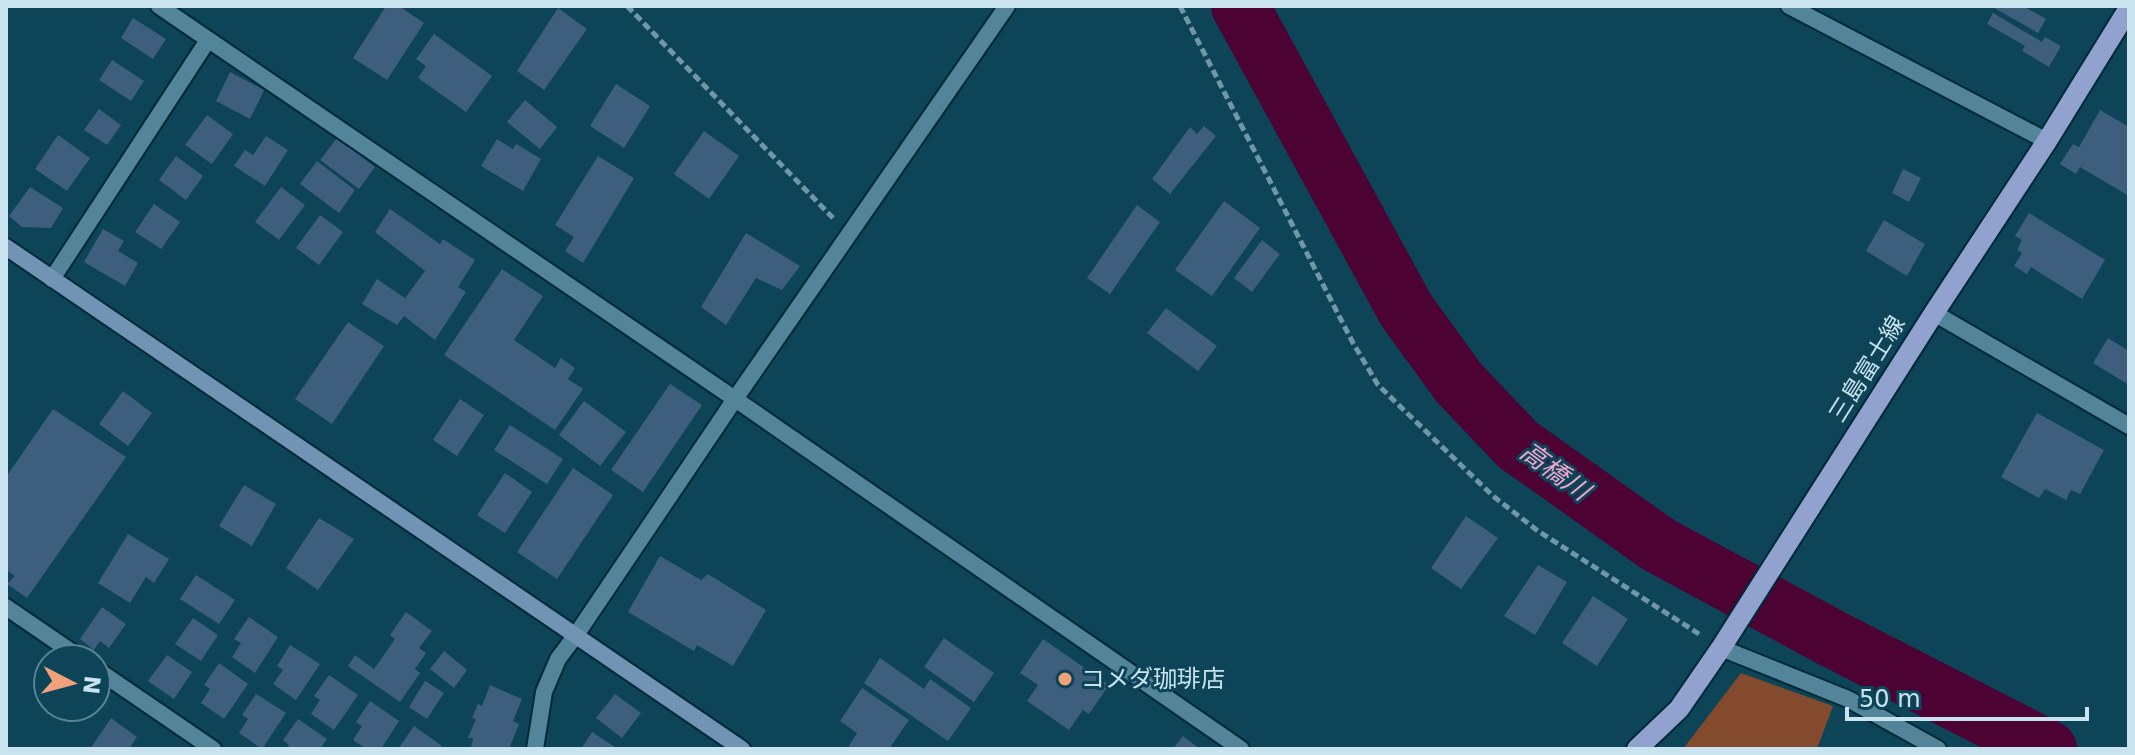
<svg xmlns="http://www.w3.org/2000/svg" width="2135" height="755" viewBox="0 0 2135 755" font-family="'DejaVu Sans','Noto Sans JP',sans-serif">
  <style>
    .green { fill: #834a2d }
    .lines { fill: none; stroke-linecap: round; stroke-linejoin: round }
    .river { stroke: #4c0233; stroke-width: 58 }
    .building { fill: #3d5e7d }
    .street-casing { stroke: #002937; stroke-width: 20 }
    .secondary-casing { stroke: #002937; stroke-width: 20 }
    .primary-casing { stroke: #002937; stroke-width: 24 }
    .path { stroke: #7097a7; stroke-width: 5; stroke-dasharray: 8 4; stroke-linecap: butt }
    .street { stroke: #52859a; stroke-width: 16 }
    .secondary { stroke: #7194b4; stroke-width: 16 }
    .primary { stroke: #90a2cd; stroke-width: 20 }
    .poi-dot { fill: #f1a27b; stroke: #0d4457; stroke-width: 3 }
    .labels { text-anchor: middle; stroke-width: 6; stroke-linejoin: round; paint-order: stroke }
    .street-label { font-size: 24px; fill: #c9e3ef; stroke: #0d4457 }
    .poi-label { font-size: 24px; fill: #c9e3ef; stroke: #0d4457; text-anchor: start }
    .water-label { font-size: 26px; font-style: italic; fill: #f2a5ce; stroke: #0d4457 }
  </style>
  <rect width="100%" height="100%" fill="#0d4457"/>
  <path class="green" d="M1741,673L1833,706L1817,749H1683Z"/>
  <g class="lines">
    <path class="river" d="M1240,6L1406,310L1459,383L1518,445L1659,545L1835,640L2048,749"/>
  </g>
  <path class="building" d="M386,6H399L424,23L387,80L353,58Z
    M1991,6H2023L2046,19L2038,33Z
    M558,8L587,29L544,90L517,71Z
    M1993,13L2042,42L2045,37L2061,46L2049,67L2022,51L2025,46L1987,24Z
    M133,18L166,39L153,59L121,38Z
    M434,34L492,76L466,112L418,78L426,66L416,59Z
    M112,60L144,81L131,101L99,80Z
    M230,72L264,90L250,119L216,101Z
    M616,84L650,106L624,148L590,126Z
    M525,100L557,127L540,149L507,122Z
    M99,109L121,125L107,145L84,130Z
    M2100,110L2129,127V196L2080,167L2076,174L2060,164L2073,144L2079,147Z
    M207,115L233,134L212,164L185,145Z
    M1204,126L1216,136L1170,194L1152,179L1190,127L1197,134Z
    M704,131L739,156L709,199L674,174Z
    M58,135L90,158L67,191L35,169Z
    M266,136L288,150L265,186L234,166L245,150L253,155Z
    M337,138L375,167L359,189L320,160Z
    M497,139L513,149L516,144L541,159L523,191L481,166Z
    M176,156L203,176L186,200L159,180Z
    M598,156L634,178L583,263L565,251L574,237L555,225Z
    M317,161L355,190L339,213L300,184Z
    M1903,169L1921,178L1909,202L1892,193Z
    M30,187L63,208L51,228L22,227L9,216Z
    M281,187L305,205L279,240L255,222Z
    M1224,201L1260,228L1212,296L1175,270Z
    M154,204L180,222L161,249L135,232Z
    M1137,205L1160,222L1110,294L1087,278Z
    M390,209L440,244L443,239L475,260L458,287L466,292L435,340L404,316L397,325L362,304L377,279L405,298L425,271L375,232Z
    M2029,213L2105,260L2082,299L2031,267L2027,274L2014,266L2022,253L2017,250L2022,240L2015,236Z
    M320,215L343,232L319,265L296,248Z
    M1884,220L1925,244L1907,276L1866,251Z
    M103,229L124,241L118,251L138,263L125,286L84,262Z
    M746,233L800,266L782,290L756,278L726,325L701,307Z
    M1262,240L1280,254L1252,292L1234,278Z
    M502,269L543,296L514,340L555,368L561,358L575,368L568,379L583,389L555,430L444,355Z
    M1166,308L1217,346L1198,371L1147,333Z
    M348,322L384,346L332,424L295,399Z
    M2108,338L2129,351V385L2093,363Z
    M670,384L702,405L643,492L611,470Z
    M123,391L152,413L128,446L99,424Z
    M460,399L484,415L457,456L433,440Z
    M584,401L626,432L600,466L559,435Z
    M53,409L126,457L27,598L7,584L15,576L6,570V477Z
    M2037,413L2104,450L2080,494L2071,490L2066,500L2045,489L2039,498L2001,477Z
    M510,425L563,459L547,484L494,450Z
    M573,468L613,495L557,579L517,552Z
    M505,473L532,492L505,533L477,515Z
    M244,485L276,504L252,546L219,526Z
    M1466,516L1498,538L1461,589L1431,568Z
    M319,518L354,539L318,590L286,568Z
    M128,534L169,559L154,583L146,577L130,603L98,583Z
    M660,556L701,580L708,574L766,610L733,666L697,645L694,651L628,612Z
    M1538,565L1567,582L1535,635L1504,616Z
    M196,575L235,600L219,624L180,599Z
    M1593,596L1628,619L1597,666L1562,643Z
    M102,607L126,624L109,648L100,641L94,650L80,639Z
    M406,612L432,631L419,648L426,653L415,669L420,673L400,702L348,666L355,655L374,669L395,639L390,635Z
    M249,617L278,637L255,673L232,657L241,643L234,639Z
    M193,618L218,635L201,661L175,644Z
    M944,638L994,673L974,702L924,667Z
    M1043,639L1109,685L1089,714L1083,710L1069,730L1027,701L1038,685L1020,673Z
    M290,645L320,664L296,700L273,684L283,670L277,666Z
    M444,651L467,670L454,688L430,669Z
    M167,655L192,672L174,699L148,681Z
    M880,658L924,689L930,679L971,708L948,741L864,683Z
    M219,663L248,684L224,719L201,703L210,689L204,685Z
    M329,675L358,695L334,730L311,714L320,700L314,696Z
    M425,681L444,693L427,719L409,707Z
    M490,685L522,699L513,721L519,724L509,749H471L473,738H468L476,719L472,718L478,704L482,706Z
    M862,688L909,720L889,749H847L857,733L840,721Z
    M256,694L286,713L262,749L239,733L248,719L242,715Z
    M615,694L641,713L622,738L596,718Z
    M370,701L399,721L381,749H366L353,740L362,726L356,722Z
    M111,718L137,737L129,749H90Z
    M298,719L327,739L320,749H286L289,745L283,740Z
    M414,726L442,746L440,749H398Z
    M592,732L618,749H581Z
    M1183,736L1200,749H1173Z"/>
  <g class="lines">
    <defs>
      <path id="street" d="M159,6L735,399L1241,749
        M1789,6L2047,141
        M52,279L208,40
        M1934,313L2129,426
        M6,607L82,659
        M1721,648L1848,699L1938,749
        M96,669L213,749
        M535,749L544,692L558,659L576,635L735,399L1007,6"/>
      <path id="secondary" d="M6,247L742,749"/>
      <path id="primary" d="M1637,749L1679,709L1721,648L1934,313L2047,141L2129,8"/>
    </defs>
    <use href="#street" class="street-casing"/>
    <use href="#secondary" class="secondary-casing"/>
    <use href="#primary" class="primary-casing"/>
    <path class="path" d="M627,6L833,218
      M1180,6L1353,343L1378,385L1493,496L1538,531L1699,634"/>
    <use href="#street" class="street"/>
    <use href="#secondary" class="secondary"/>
    <use href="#primary" class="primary"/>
  </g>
  <circle class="poi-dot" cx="1065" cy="679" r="8"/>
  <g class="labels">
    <g class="street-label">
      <text transform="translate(1867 369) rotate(-58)" y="8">三島富士線</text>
    </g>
    <g class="poi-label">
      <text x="1081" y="687">コメダ珈琲店</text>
    </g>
    <g class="water-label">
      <text transform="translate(1555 471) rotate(36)" y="9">高橋川</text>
    </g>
  </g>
  <rect width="2135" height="755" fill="none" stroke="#c9e3ef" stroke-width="16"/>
  <g transform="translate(72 683) rotate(96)"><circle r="38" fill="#0d4457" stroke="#588494" stroke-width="2"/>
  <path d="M0-6L14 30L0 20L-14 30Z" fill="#f1a27b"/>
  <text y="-12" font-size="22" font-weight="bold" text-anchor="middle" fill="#c9e3ef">N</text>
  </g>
  <path d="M1847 707v12h240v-12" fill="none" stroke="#c9e3ef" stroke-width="4"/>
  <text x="1859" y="707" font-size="24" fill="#c9e3ef" stroke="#0d4457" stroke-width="6" paint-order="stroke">50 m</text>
</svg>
